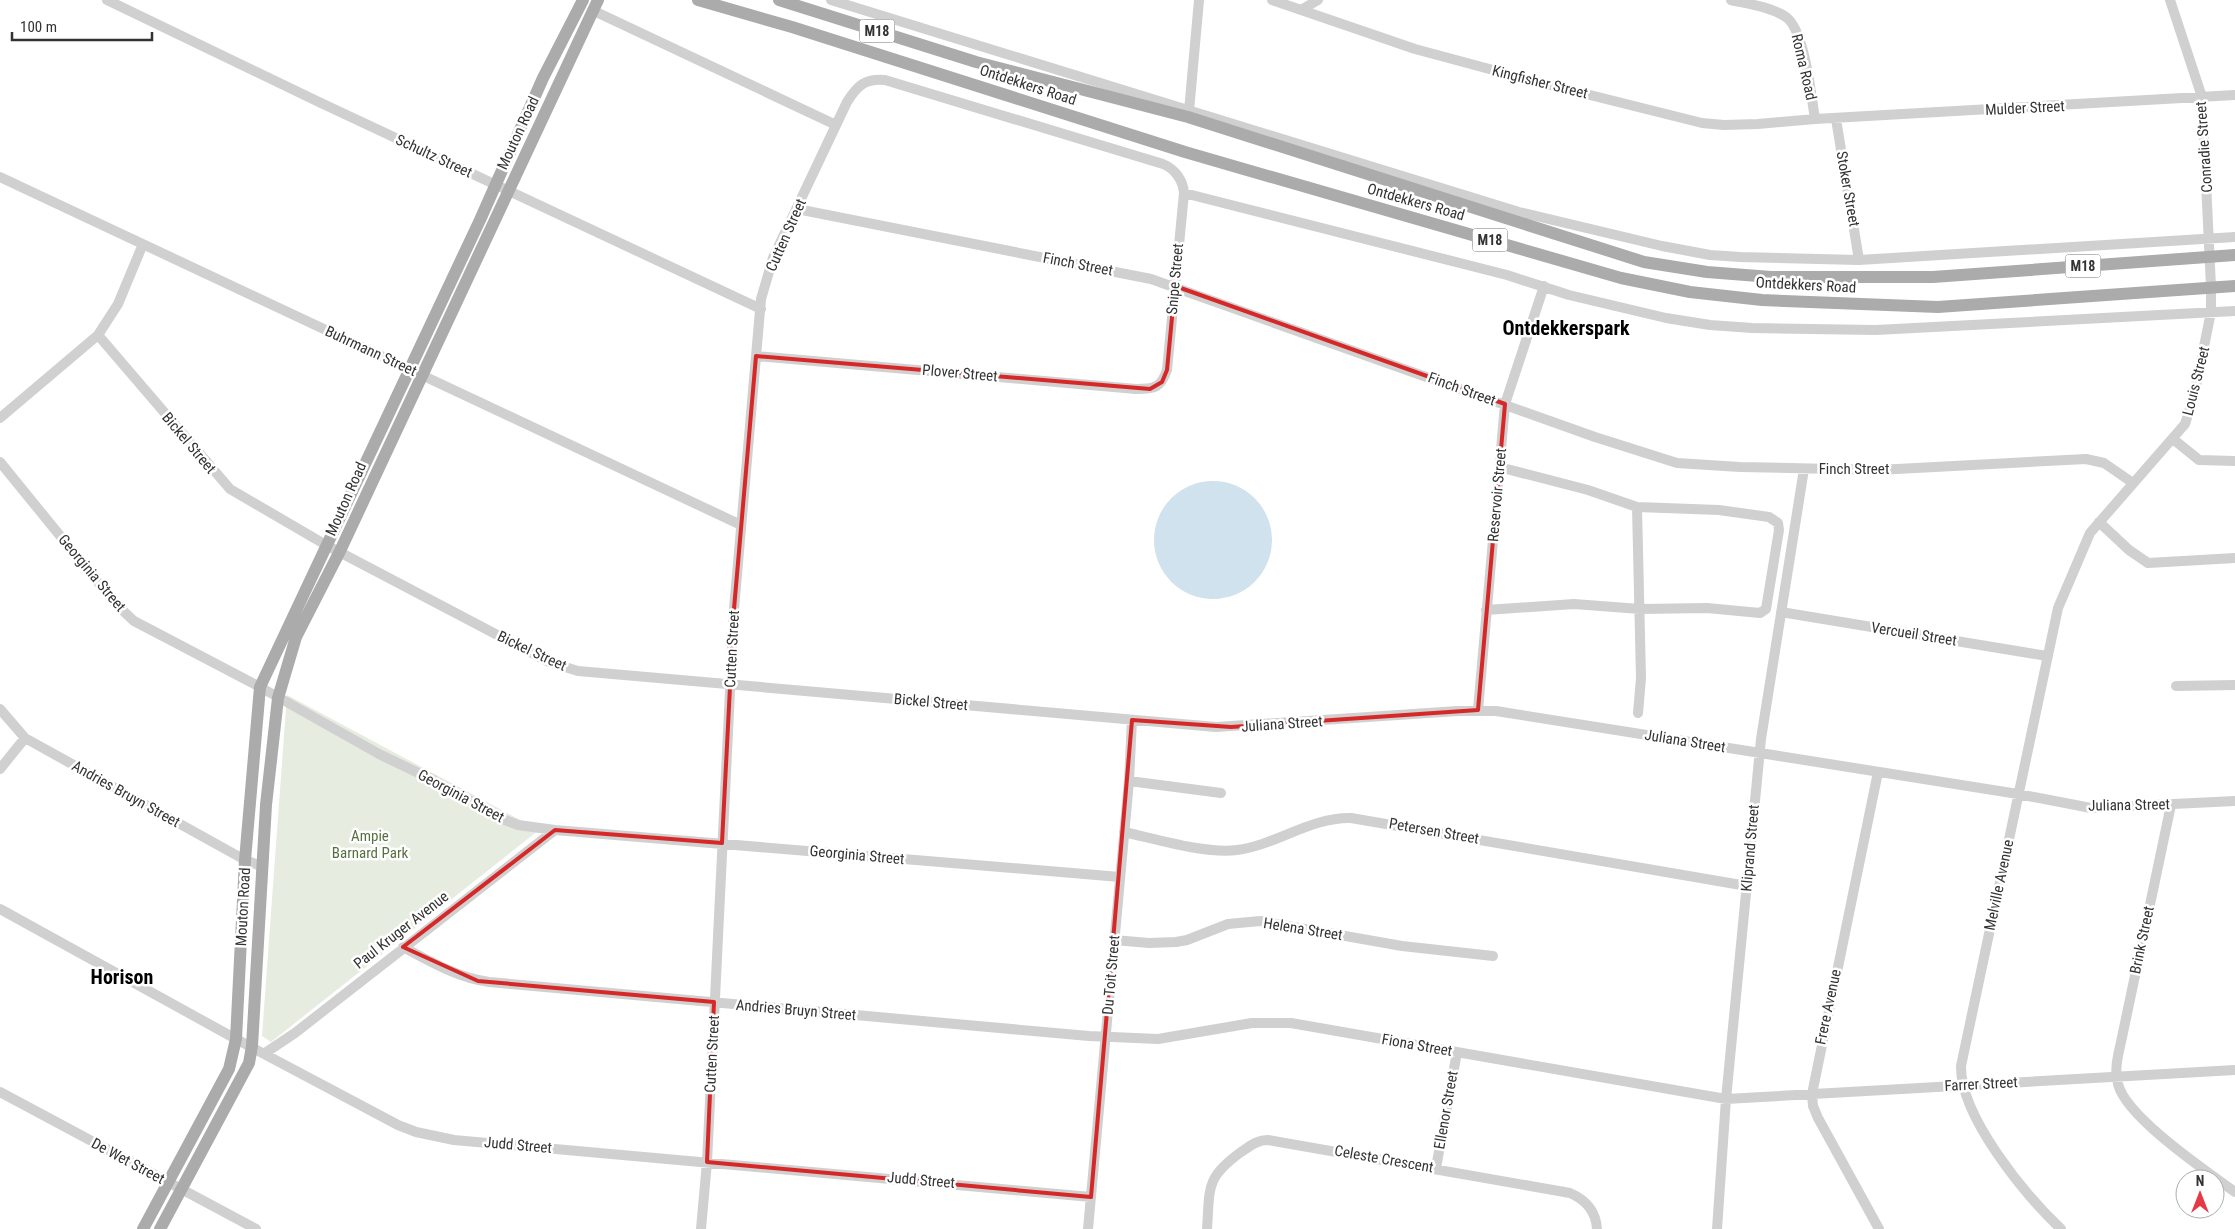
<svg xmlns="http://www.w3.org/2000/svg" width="2235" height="1229" viewBox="0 0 2235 1229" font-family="'Roboto Condensed',sans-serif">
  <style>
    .green { fill: #e6ecdf }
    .water { fill: #cfe2ee }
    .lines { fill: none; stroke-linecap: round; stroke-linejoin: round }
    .minor { stroke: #d0d0d0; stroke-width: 10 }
    .major { stroke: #ababab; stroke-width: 12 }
    .marked { fill: none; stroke: #d62828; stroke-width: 4; stroke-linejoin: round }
    .labels { text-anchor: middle; stroke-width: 5; stroke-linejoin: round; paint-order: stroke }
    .shield { fill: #fff; stroke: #707070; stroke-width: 1 }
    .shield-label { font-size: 14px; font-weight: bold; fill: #333 }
    .street-label { font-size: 15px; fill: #333; stroke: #fff }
    .park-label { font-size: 15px; fill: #56703f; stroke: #fff }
    .district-label { font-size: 20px; font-weight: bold; fill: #000; stroke: #fff }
  </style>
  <rect width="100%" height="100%" fill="#fff"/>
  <path class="green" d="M287,695L539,830L271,1042L262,1036Z"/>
  <path class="water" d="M1154 540a59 59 0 1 1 118 0a59 59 0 1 1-118 0Z"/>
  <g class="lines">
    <path class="minor" d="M107,0L321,103L761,309
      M831,0L1519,212L1662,246L1710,255L1740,257L1859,260L2235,237
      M1272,0L1415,49L1530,80L1702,123L1724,125L1758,124L1815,119L2235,95
      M1731,0C1749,4 1771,7 1786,17C1805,31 1811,95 1815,119
      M1301,10L1318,0
      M594,11L836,125
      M1189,111L1199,0
      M1836,119L1859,260
      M0,177L741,525
      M1184,193L1507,275L1569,295L1666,318L1710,325L1752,328L1876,330L2235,311
      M797,209L1151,279L1595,437L1677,463L1740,467L1878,470L2086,459L2104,463L2133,483
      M98,335L230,489L326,545L549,662L578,671L1216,727L1458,711H1496L2018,794L2091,808L2235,801
      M0,418L98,335L118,304L143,244
      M2173,439L2199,460L2235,461
      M0,462L114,602L134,621L260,687L379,754L433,780L505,820L518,825L555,830L1120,877
      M1637,507L1641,678L1638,713
      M2099,522L2129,550L2148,563L2235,558
      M1486,610L1574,604L1640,609L1707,608L1760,613L1766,609L1779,530L1778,523L1769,517L1719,510L1637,507L1588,490L1499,467
      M1781,612L2047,656
      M2176,686L2235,685
      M0,709L25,738L245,860L261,866
      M1478,710L1505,404L1544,286
      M0,769L25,738
      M1878,772L1812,1094L1813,1106L1818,1118L1879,1229
      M1129,781L1221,793
      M2171,805L2121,1042C2118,1055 2114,1070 2118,1084C2126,1117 2206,1171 2235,1192
      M1124,832C1156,839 1205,854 1237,850C1276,845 1311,817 1351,818L1747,886
      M0,909L236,1039L398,1125L416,1132L454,1140L1091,1197
      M1114,940L1149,943L1176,942L1187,940L1228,924L1260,921L1402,946L1493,956
      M403,947C431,962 458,978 489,982L1089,1036L1158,1039L1252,1023H1291L1726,1099L2235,1070
      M265,1053L295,1033L555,830
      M0,1092L256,1229
      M1436,1168L1457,1052
      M701,1229L707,1162L734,609L761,299L773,258L847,102C857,86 865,78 885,80L1163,164C1175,169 1183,180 1184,193L1167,370C1161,388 1154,389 1136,389L756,356
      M1088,1229L1129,781L1132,720
      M1207,1229C1210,1188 1205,1178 1241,1152C1250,1146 1257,1140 1268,1140L1570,1193C1586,1200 1596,1212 1597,1229
      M1717,1229L1726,1099L1761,739L1804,469
      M2061,1229C2025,1195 1960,1116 1961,1066L2058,608L2090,533L2185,424L2194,396L2211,312V287L2202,97L2170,0"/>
    <path class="major" d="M698,0L792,27L1185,152L1621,278L1690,292L1762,300L1938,307L2235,286
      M779,0L976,62L1188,117L1644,262L1707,272L1771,277H1933L2235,255
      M143,1229L229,1069L236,1039L245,860L260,687L480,220L543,78L583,0
      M160,1229L249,1063L252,1046L266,805L278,698L296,637L340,551L598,0"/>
  </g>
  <path class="marked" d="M1175,286L1505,404L1478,710L1231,727L1132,720L1091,1197L707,1162L714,1002L478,981L403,947L555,830L722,843L734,609L756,356L1150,389L1162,382L1167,370Z"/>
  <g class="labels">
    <g class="shield">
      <rect x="859.5" y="19.5" width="35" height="23" rx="4"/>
      <rect x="1472.5" y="228.5" width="35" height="23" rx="4"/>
      <rect x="2065.5" y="254.5" width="35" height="23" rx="4"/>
    </g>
    <g class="shield-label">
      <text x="877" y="36">M18</text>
      <text x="1490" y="245">M18</text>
      <text x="2083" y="271">M18</text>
    </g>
    <g class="street-label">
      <text transform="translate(1804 67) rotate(77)" y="5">Roma Road</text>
      <text transform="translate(1540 82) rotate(14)" y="5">Kingfisher Street</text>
      <text transform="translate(1028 85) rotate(18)" y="5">Ontdekkers Road</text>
      <text transform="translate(2025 108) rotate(-3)" y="5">Mulder Street</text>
      <text transform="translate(518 133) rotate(-65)" y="5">Mouton Road</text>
      <text transform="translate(2204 147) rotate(-94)" y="5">Conradie Street</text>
      <text transform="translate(434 156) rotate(25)" y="5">Schultz Street</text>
      <text transform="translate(1848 189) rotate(80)" y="5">Stoker Street</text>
      <text transform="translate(1416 202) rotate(16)" y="5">Ontdekkers Road</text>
      <text transform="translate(786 235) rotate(-66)" y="5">Cutten Street</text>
      <text transform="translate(1078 264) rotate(11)" y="5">Finch Street</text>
      <text transform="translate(1175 279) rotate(-85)" y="5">Snipe Street</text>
      <text transform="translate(1806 285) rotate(3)" y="5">Ontdekkers Road</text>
      <text transform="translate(371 351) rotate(25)" y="5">Buhrmann Street</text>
      <text transform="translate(960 373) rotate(5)" y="5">Plover Street</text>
      <text transform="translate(2196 381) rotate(-76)" y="5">Louis Street</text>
      <text transform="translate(1462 389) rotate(20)" y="5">Finch Street</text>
      <text transform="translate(189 443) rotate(50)" y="5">Bickel Street</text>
      <text x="1854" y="474">Finch Street</text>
      <text transform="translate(1497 495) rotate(-85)" y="5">Reservoir Street</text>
      <text transform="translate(346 499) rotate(-66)" y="5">Mouton Road</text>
      <text transform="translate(92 573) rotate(50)" y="5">Georginia Street</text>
      <text transform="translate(1914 634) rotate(9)" y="5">Vercueil Street</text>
      <text transform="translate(732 649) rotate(-87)" y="5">Cutten Street</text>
      <text transform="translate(532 651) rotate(25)" y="5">Bickel Street</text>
      <text transform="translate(931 702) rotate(5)" y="5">Bickel Street</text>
      <text transform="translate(1282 724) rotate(-4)" y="5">Juliana Street</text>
      <text transform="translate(1685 741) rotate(9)" y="5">Juliana Street</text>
      <text transform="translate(126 794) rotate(29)" y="5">Andries Bruyn Street</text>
      <text transform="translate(461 796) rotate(28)" y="5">Georginia Street</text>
      <text transform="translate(2129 805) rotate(-1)" y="5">Juliana Street</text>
      <text transform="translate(1434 831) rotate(10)" y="5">Petersen Street</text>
      <text transform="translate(1750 848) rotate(-85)" y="5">Kliprand Street</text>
      <text transform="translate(857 855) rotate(5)" y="5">Georginia Street</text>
      <text transform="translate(1999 885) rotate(-78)" y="5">Melville Avenue</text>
      <text transform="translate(243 907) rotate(-87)" y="5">Mouton Road</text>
      <text transform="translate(1303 929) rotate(9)" y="5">Helena Street</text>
      <text transform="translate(401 930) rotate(-38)" y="5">Paul Kruger Avenue</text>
      <text transform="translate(2142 940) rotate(-78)" y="5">Brink Street</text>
      <text transform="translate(1111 975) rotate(-85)" y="5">Du Toit Street</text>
      <text transform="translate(1828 1007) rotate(-78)" y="5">Frere Avenue</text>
      <text transform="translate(796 1010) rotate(5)" y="5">Andries Bruyn Street</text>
      <text transform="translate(1417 1045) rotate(10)" y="5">Fiona Street</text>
      <text transform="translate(712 1054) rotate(-87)" y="5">Cutten Street</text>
      <text transform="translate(1981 1084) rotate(-3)" y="5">Farrer Street</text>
      <text transform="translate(1446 1110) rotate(-80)" y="5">Ellenor Street</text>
      <text transform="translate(518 1145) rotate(5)" y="5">Judd Street</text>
      <text transform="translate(1384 1159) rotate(10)" y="5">Celeste Crescent</text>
      <text transform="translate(128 1161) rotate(28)" y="5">De Wet Street</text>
      <text transform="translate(921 1180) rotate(5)" y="5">Judd Street</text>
    </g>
    <g class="park-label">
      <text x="370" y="841">Ampie<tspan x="370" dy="17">Barnard Park</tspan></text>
    </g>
    <g class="district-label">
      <text x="1566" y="335">Ontdekkerspark</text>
      <text x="122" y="984">Horison</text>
    </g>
  </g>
  <g transform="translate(2200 1194)"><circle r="24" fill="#ffffff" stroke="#adadad"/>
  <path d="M0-4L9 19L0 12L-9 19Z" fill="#e63946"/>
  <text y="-8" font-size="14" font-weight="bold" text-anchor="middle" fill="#333333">N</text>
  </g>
  <path d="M12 32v8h140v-8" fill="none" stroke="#333333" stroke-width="2.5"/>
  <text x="20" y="32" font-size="15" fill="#333333" stroke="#ffffff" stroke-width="4" paint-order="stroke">100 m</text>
</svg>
